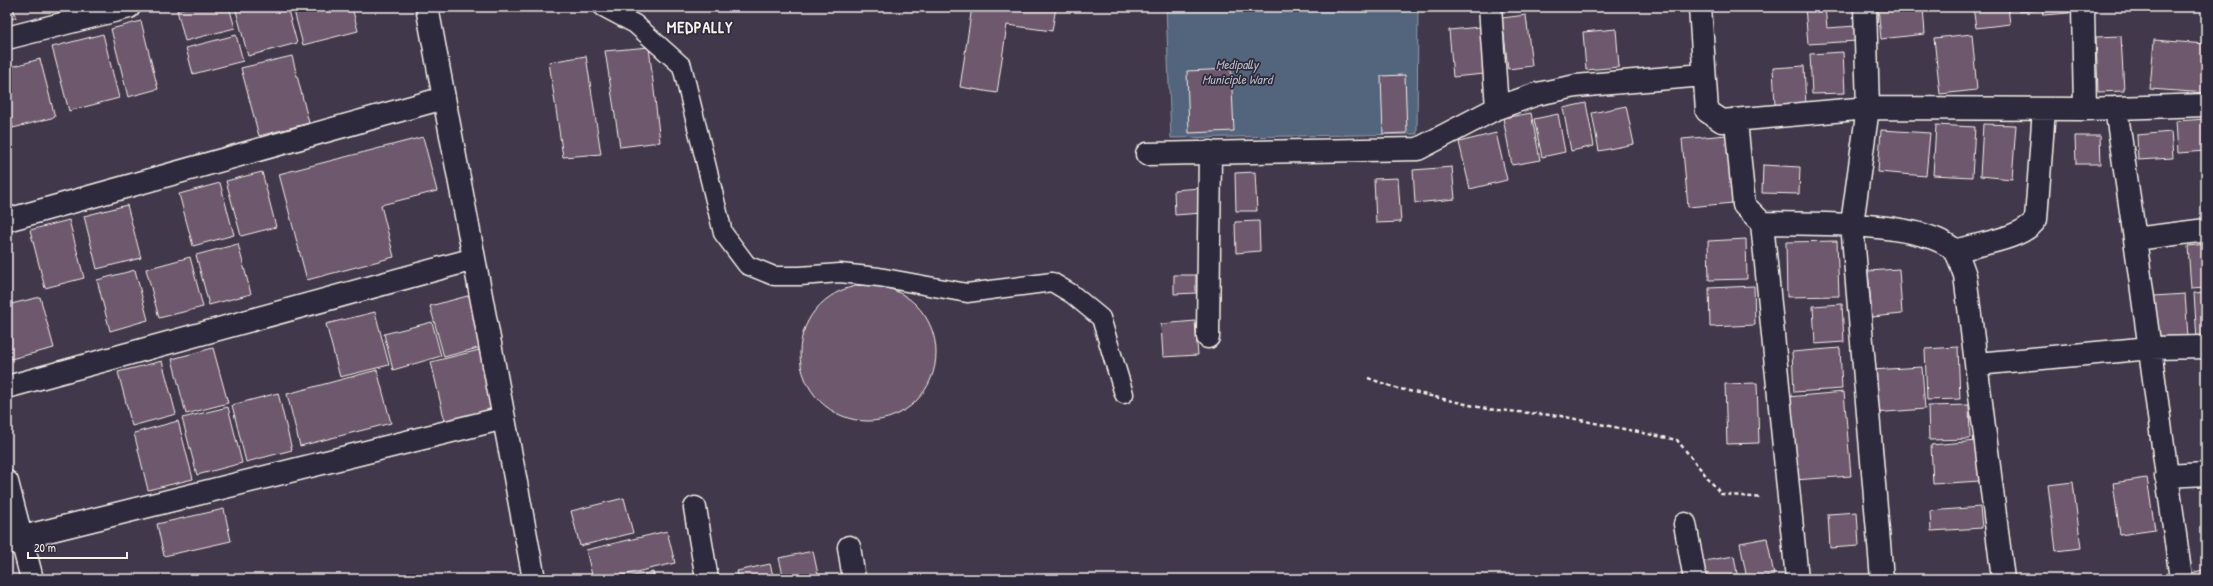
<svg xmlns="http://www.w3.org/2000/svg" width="2213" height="586" viewBox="0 0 2213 586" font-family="'Patrick Hand',sans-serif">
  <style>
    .water { fill: #52657d; stroke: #939da8 }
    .building { fill: #6e586e; stroke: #f4f1e8 }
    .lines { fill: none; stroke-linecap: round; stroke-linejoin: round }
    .service-casing { stroke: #f4f1e8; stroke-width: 21 }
    .minor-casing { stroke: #f4f1e8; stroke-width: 25 }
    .path { stroke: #f4f1e8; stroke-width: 2.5; stroke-dasharray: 4 3; stroke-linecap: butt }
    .service { stroke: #2f2a3d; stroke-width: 18 }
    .minor { stroke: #2f2a3d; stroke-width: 22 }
    .labels { text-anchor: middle; stroke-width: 3.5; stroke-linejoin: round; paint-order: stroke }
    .water-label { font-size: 13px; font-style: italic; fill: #b3b9bd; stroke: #2f2a3d }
    .district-label { font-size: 16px; font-weight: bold; letter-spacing: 1px; fill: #f4f1e8; stroke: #2f2a3d }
  </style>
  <rect width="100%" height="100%" fill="#42384c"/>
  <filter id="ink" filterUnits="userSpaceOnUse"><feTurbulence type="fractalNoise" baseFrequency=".025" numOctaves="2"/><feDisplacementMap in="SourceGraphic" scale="8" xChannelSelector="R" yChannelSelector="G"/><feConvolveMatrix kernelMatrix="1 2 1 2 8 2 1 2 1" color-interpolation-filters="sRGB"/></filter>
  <g filter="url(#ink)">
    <path class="water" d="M1166,7H1418L1417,134L1171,138Z"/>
    <path class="building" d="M7,7H13L16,18L7,20Z
      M188,7H229L235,28L185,41L177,10Z
      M235,7H287L297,43L248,56Z
      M293,7H352L358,31L303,45Z
      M972,7H1056L1052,31L1007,25L997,93L960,87Z
      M1805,7H1825L1827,28L1856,26L1857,41L1808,44Z
      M1878,7H1923L1925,34L1881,39Z
      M1973,7H2008L2010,24L1976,28Z
      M2019,7H2039V10L2019,12Z
      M2042,7H2068L2069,13L2043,15Z
      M1526,15L1532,66L1508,69L1502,18Z
      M141,21L158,89L128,97L111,29Z
      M1480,27L1484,74L1453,77L1449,30Z
      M1616,29L1619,67L1586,70L1583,32Z
      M103,34L119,98L69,111L52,47Z
      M1972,34L1977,90L1940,94L1934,38Z
      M236,35L243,61L193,74L186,48Z
      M2121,36L2124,91L2098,92L2096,37Z
      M2154,40L2206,44V93L2150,89Z
      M649,47L660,142L620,147L605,51Z
      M1843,52L1845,93L1812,94L1810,54Z
      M292,56L309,123L259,136L241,68Z
      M586,56L601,154L563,157L549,62Z
      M40,59L55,117L13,128L7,105V68Z
      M1804,66L1806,105L1775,106L1773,68Z
      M1231,69L1234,131L1189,133L1187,71Z
      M1405,75L1407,133L1383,134L1381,76Z
      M1586,103L1594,146L1571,151L1563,108Z
      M1626,106L1634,144L1599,151L1592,113Z
      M1531,113L1540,160L1512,165L1503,118Z
      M1558,114L1565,152L1542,157L1534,119Z
      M2206,119V151L2178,153L2176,121Z
      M1983,124L2016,125L2012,179L1980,176Z
      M1936,125L1975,127L1972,177L1933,175Z
      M1881,130L1930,133L1926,176L1878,172Z
      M2171,132L2173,158L2138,160L2137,135Z
      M1496,133L1507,180L1470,189L1459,142Z
      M1727,135L1733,203L1688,207L1682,139Z
      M2075,136H2100L2101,164H2076Z
      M423,137L437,191L381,205L394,257L307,280L279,174Z
      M1763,165L1800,167L1799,194L1762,193Z
      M1452,167L1455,199L1415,203L1413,170Z
      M262,172L276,227L241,236L226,181Z
      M1255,172L1257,211H1236L1235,173Z
      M1398,178L1401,222L1376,223L1374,179Z
      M220,183L234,235L193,246L179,194Z
      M1200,188L1202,213L1175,215L1174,190Z
      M127,205L141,258L97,269L84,216Z
      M69,220L84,278L45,288L30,230Z
      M1259,221L1260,251L1236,253L1235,222Z
      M1746,239L1747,279L1709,280L1708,241Z
      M1837,241L1839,296L1787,297L1786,242Z
      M238,244L251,294L209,305L196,255Z
      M2206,244V287L2191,288L2188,246Z
      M190,257L203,307L159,318L146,269Z
      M1899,269L1902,314L1872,317L1868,271Z
      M135,270L148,320L110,331L97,280Z
      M1174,275H1196V293L1174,294Z
      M800 353a68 68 0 1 1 136 0a68 68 0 1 1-136 0Z
      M1754,286L1755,325L1710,327L1709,288Z
      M2206,292V340H2197L2194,293Z
      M475,294L489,345L444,357L430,306Z
      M2185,294L2188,337L2157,339L2154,296Z
      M40,297L54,348L7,360V305Z
      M1842,304L1844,342L1815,344L1813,306Z
      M375,312L389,365L340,377L326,324Z
      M1195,321L1198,355L1163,357L1161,324Z
      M432,322L441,356L393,370L384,334Z
      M1958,347L1960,399L1927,400L1925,349Z
      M213,348L228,403L186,414L172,359Z
      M1840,348L1842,389L1794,392L1792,352Z
      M479,350L494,416L445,422L431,362Z
      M162,361L176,414L132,426L118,372Z
      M1922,367L1925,409L1874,413L1871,370Z
      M377,370L391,423L300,446L287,394Z
      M1757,383L1759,443L1727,444L1725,384Z
      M1844,392L1851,476L1794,480L1787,397Z
      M278,393L292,450L246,462L232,405Z
      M1969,405L1970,439L1929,440L1928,406Z
      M228,407L242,463L197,475L182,418Z
      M178,421L193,479L148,490L134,433Z
      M1977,441L1980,481L1933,484L1931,445Z
      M2147,478L2155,530L2120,535L2113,483Z
      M2073,482L2081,548L2056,551L2048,485Z
      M624,498L633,533L580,546L571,511Z
      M1980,507L1982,528L1931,531L1930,511Z
      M224,509L231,541L164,556L157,524Z
      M1857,512L1859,546L1830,548L1828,514Z
      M667,531L675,563L606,579H593L586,550Z
      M1767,538L1774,575L1747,579L1740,543Z
      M813,551L819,579H784L779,558Z
      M1734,556L1738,579H1701L1698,562Z
      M770,564L774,579H739L737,571Z
      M2206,569V579H2186L2185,575Z
      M653,572L654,579H619Z"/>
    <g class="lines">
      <defs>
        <path id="service" d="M603,7L635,24L682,66L723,233L747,265L774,276H800L840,273L879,277L967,293L1052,282L1072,294L1101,318L1124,394"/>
        <path id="minor" d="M427,7L534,579
          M1490,7L1497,108
          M1700,7L1707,111L1722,121L1868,108L2085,109L2206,105
          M1865,7L1868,108L1852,224L1882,579
          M2083,7L2085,109
          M7,38L129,7
          M2116,108L2135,239L2206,230
          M1736,121L1744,205L1762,223L1797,579
          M1147,154L1418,149L1497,108L1537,94L1576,86L1704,75
          M7,220L444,98
          M1762,223C1806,224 1922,220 1954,250C1959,255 1962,268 1965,275L2003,579
          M2135,239L2181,579
          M1955,251C1977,244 2024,239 2036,219L2044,109
          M1208,337L1210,152
          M1977,364L2151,348L2206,347
          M7,387L474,259
          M2166,476L2206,474
          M7,482L32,579
          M695,508L707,579
          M1685,524L1695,579
          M7,543L23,537L504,418
          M849,547L854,579"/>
      </defs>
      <use href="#service" class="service-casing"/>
      <use href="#minor" class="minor-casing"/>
      <path class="path" d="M1368,378L1396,388L1487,409L1561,416L1677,440L1721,494L1762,498"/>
      <use href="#service" class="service"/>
      <use href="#minor" class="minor"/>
    </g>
  </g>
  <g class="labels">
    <g class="water-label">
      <text x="1237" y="69">Medipally<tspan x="1237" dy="15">Municiple Ward</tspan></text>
    </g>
    <g class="district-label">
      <text x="700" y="33">MEDPALLY</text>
    </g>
  </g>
  <rect width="2213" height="586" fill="none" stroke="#2f2a3d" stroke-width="24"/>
  <rect x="12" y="12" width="2189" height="562" fill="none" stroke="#f4f1e8" stroke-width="1.5" filter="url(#ink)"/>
  <path d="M28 552v6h99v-6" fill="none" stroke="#f4f1e8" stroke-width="2"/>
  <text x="34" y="552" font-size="12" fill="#f4f1e8" stroke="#2f2a3d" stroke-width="3" paint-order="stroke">20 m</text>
</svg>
